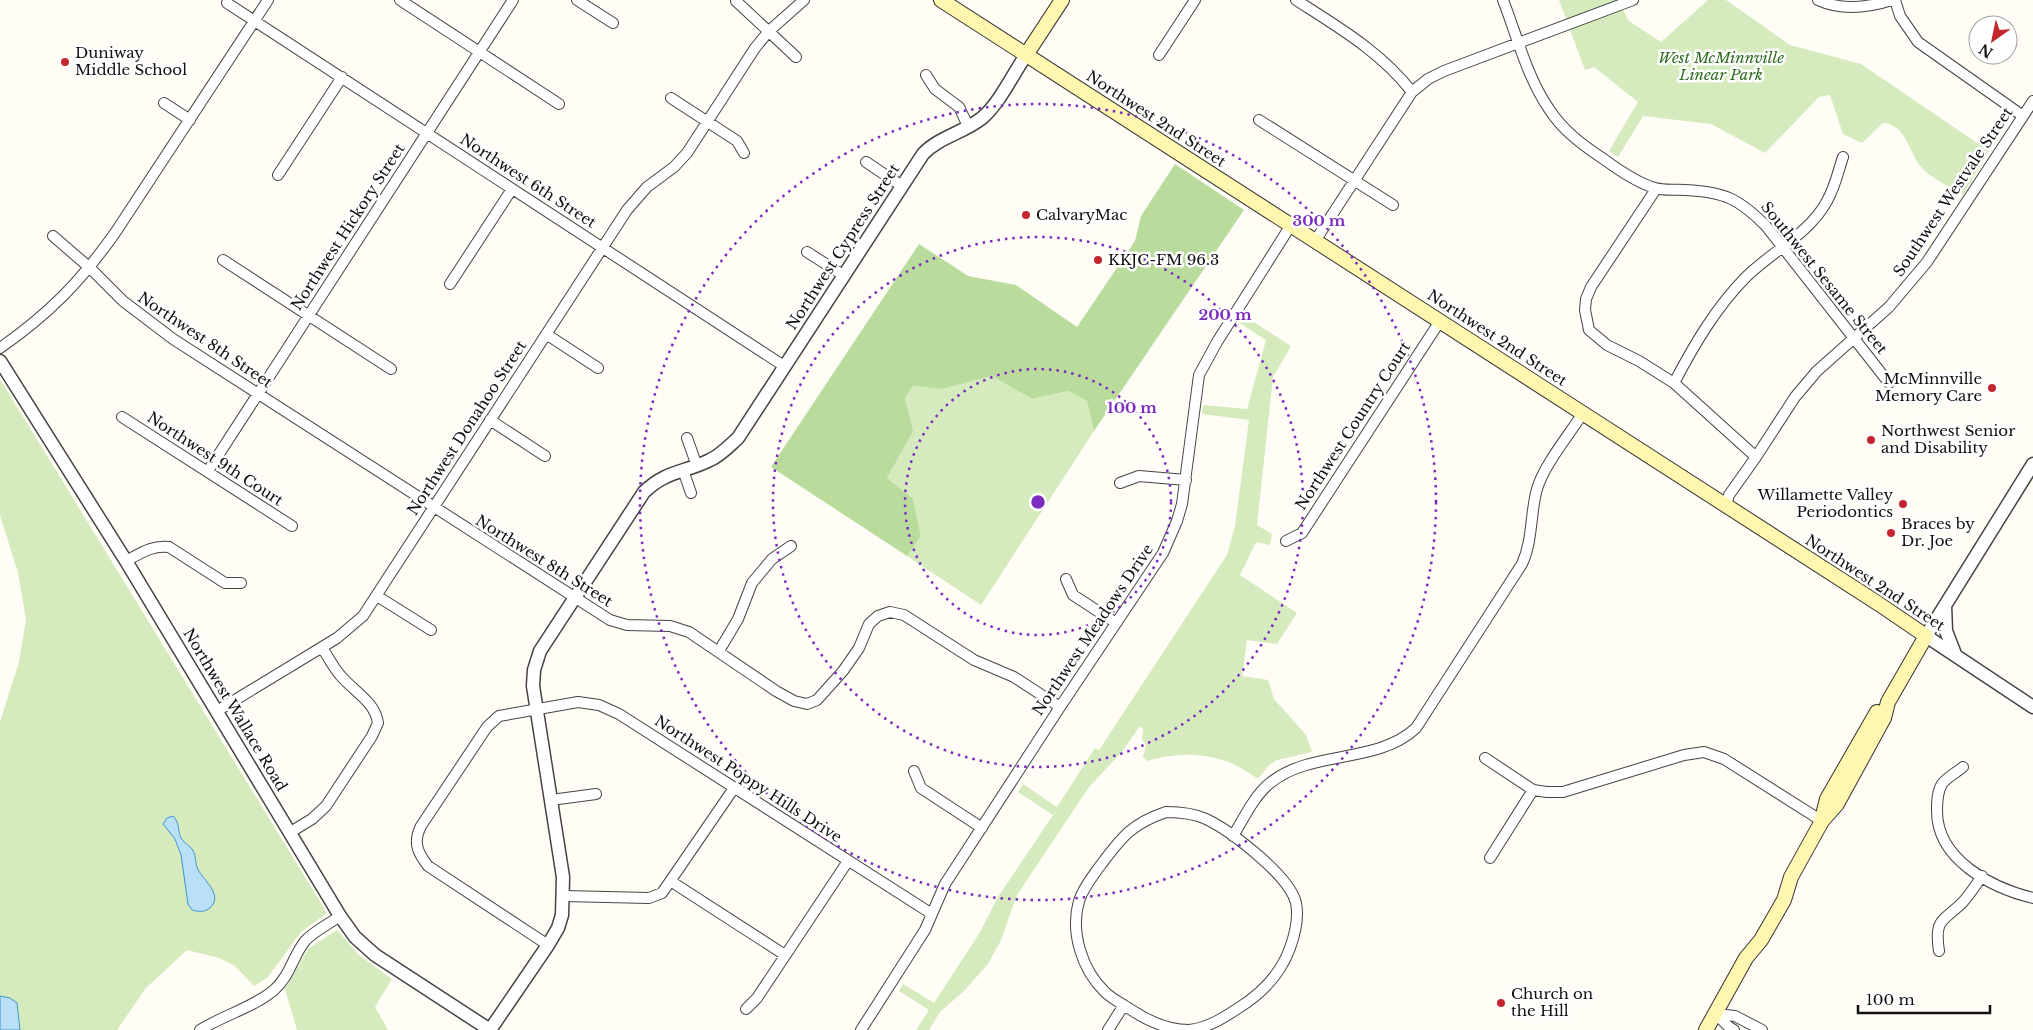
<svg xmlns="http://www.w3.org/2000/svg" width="2033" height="1030" viewBox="0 0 2033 1030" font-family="'Libre Baskerville',serif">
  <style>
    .green { fill: #d5ebbd }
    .forest { fill: #b9dc9c }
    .water { fill: #b9e0f7; stroke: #3f96cf }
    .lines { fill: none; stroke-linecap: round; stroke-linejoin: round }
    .minor-casing { stroke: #444; stroke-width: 12 }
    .tertiary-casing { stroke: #444; stroke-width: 15 }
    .secondary-casing { stroke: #333; stroke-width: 16 }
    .minor { stroke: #fff; stroke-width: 10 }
    .tertiary { stroke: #fff; stroke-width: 12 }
    .secondary { stroke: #fff6b0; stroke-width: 14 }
    .ring { fill: none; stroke: #7b2cbf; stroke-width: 2.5; stroke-dasharray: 2.5 5 }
    .poi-dot { fill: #c4262e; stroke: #fff; stroke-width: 2 }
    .labels { text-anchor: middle; stroke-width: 5; stroke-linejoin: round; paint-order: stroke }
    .poi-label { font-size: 15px; fill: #111; stroke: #fff; text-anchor: start }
    .park-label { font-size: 15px; font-style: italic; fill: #2f6b1f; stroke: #fff }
    .street-label { font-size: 15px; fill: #111; stroke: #fff }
    .centre { fill: #7b2cbf; stroke: #fff; stroke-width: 2.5 }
    .ring-label { font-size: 15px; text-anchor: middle; font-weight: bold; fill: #7b2cbf; stroke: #fff; stroke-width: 5; stroke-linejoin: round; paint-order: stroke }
  </style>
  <rect width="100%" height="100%" fill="#fffdf5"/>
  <path class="green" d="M1559,0H1618L1629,21L1661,42L1708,0H1726L1790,45L1861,64L1989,151L1963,195C1950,187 1933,179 1923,169C1909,155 1907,124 1883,123L1862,143L1843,134L1830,95L1819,97L1765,153L1711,124L1643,116L1618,157L1609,151L1638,102L1594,67L1585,70Z
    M1243,315L1291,346L1273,377L1257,525L1272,534L1270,545L1256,542L1240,575L1297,613L1277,644L1247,640L1242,676L1268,680L1274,699L1306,735L1312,752L1277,760L1269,765L1258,779C1250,774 1241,767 1231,763C1202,752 1176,753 1147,761L1143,757L1146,745L1142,739L1143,729L1140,726L1121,753L1089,787L1017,895L1001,940L988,964L964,991L940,1012L929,1030H916L929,1010L899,991L903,984L934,1003L979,934L998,897L1053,815L1018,792L1023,784L1057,807L1095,748L1099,750L1227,555L1235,526L1249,420L1202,414L1203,405L1247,409L1266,340L1238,322Z
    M992,376L1032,399L1068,391L1087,401L1094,431L981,605L907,556L921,536L913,500L887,478L912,432L905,398L913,386L942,389Z
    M0,379L327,913L301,932L268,977L254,986L235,966L219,958L187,950L146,988L117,1030H0V722L19,662L26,619L18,573L0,515Z
    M337,930L359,955L392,979L375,1007L388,1030H297L285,989L308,949Z"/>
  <path class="forest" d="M1175,164L1244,210L1094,431L1087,401L1068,391L1032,399L992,376L942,389L913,386L905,398L913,431L887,478L913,499L921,536L907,556L771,467L919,244L968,276L1016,285L1077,327L1135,241L1141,216Z"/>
  <path class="water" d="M173,816C180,823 177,829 181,838C183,842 189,845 192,849C196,855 195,860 197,867C200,878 225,894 210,908C205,912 199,912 192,910L188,904L181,855L175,839L163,824L167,818Z
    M0,996L10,998L17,1003L20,1030H0Z"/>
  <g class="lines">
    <defs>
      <path id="minor" d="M400,0L559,104
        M577,0L613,23
        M1296,0C1338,27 1381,52 1412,92
        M1503,0C1517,36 1527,77 1549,109C1563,131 1584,146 1605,160C1620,171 1638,183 1655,188C1664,191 1676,189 1686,190C1725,192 1739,199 1766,226L1889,383
        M1818,0C1842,11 1867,8 1892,0
        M1895,0L1900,16L1918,42L2023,116
        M736,1L796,57
        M227,3L784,366
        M1159,55L1195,0
        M926,75L935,89L959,107L968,126
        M671,98L737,141L744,153
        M164,103L190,120
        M1259,120L1393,205
        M866,162L902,186
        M278,175L342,77
        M1656,189L1591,287L1586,299L1585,310L1589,330L1607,345L1639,361L1674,383L1756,457
        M53,236L90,268L123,301L173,339L610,620L627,625L670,626L689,632L776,691L794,701L807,704L817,700L843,671L859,648L869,624L878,616L890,612L904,615L974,660L1014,677L1060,707
        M1315,241L1412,92L1428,79L1444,71L1633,0
        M807,252L843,275
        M223,260L391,369
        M450,284L512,189
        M546,334L598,368
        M0,348C49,314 81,281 115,233L268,0
        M1674,383C1694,345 1716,307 1747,276C1773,251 1810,233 1827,201C1835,187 1838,172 1843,157
        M122,417L292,526
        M490,420L545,456
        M687,438L697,466
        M683,470L691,493
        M208,471L513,0
        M1120,483L1139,476L1186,480
        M1726,505L1729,495L1756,457L1795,397L1817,371L1889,307L1927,262L2033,101
        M1286,541L1302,533L1440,321
        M126,561C141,553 152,545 169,547L225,583H241
        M1066,579L1073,595L1116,623
        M377,596L431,630
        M719,651L738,619L752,583L772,559L791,546
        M217,711L337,638L363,616L627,210L647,187L674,167L687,153L755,48L769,31L804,0
        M1485,758L1533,790L1547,792H1563L1684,755L1704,752L1724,759L1822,821
        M1963,767C1957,772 1946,778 1942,784C1937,792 1937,803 1937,811C1937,860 1992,888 2033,898
        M914,771L921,788L982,828
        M551,800L596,794
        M1166,812C1180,812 1193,813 1206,819C1231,831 1290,876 1296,903C1299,917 1295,934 1290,948C1281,973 1262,993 1240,1007C1225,1017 1208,1028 1189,1030C1168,1030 1150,1022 1133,1011C1124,1005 1112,999 1105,992C1082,970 1070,932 1079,901C1083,888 1092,877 1100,866C1122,837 1131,824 1166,812Z
        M289,833L312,819L326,806L372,736L378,723C375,701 353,691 340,675C333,667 328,656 322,648
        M1233,836C1244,818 1254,796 1270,783C1312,749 1376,765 1416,728L1522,564C1533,540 1530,514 1537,489C1544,465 1569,435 1583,413
        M1490,858L1533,790
        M672,882L785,955
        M564,896L649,898L662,893L734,788
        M548,945L428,866C417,852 413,842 421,826L487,727L499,716L578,702L599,705L619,714L932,914
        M1939,951C1934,918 1943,922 1963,902C1970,894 1976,885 1982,876
        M746,1009L757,998L848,861
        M1716,1014L1735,1016L1762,1030
        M1716,1014L1729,1027L1734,1030
        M200,1030C222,1016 256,1006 274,990C290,976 293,956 305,941C314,931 329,924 340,916
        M861,1030L925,930L945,884L1060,707L1163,553L1177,521L1182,504L1199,375L1217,342L1291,225
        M1108,1030L1124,1005"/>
      <path id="tertiary" d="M0,361L126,561L340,916L355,937L375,955L490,1030
        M2033,464L1926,636L2033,707
        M1945,605L1946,631L1955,654
        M490,1030L548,945L558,928L562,915L563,877L533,686L534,670L540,651L644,492C667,470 684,473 710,460C721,455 729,446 738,438L923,154C939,137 963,133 982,118C999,104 1013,74 1026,55"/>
      <path id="secondary" d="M941,0L1879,604L1926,636L1888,702L1884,718L1837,804L1822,821L1791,877L1784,900L1761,940L1746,958L1706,1030
        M1026,55L1062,0
        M1822,819L1827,799L1877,712"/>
    </defs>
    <use href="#minor" class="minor-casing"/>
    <use href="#tertiary" class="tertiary-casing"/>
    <use href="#secondary" class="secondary-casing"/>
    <use href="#minor" class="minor"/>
    <use href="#tertiary" class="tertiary"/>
    <use href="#secondary" class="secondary"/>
  </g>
  <g class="ring">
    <circle cx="1038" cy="502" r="133"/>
    <circle cx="1038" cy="502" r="265"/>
    <circle cx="1038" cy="502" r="398"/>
  </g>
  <g class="poi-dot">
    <circle cx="65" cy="62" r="5"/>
    <circle cx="1026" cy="215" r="5"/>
    <circle cx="1098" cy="260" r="5"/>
    <circle cx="1992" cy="388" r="5"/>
    <circle cx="1871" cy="440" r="5"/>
    <circle cx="1903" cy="504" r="5"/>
    <circle cx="1891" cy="533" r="5"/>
    <circle cx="1501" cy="1003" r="5"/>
  </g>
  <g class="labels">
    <g class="poi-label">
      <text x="75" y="58">Duniway<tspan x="75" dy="17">Middle School</tspan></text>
      <text x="1036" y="220">CalvaryMac</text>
      <text x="1108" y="265">KKJC-FM 96.3</text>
      <text x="1982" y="384" text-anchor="end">McMinnville<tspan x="1982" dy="17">Memory Care</tspan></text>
      <text x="1881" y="436">Northwest Senior<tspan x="1881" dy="17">and Disability</tspan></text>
      <text x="1893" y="500" text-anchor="end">Willamette Valley<tspan x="1893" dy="17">Periodontics</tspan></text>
      <text x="1901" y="529">Braces by<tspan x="1901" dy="17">Dr. Joe</tspan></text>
      <text x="1511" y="999">Church on<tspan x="1511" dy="17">the Hill</tspan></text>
    </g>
    <g class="park-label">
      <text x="1721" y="63">West McMinnville<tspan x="1721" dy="17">Linear Park</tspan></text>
    </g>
    <g class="street-label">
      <text transform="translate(1156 119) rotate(33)" y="5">Northwest 2nd Street</text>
      <text transform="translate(528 181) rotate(33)" y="5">Northwest 6th Street</text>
      <text transform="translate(1953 192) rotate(-56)" y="5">Southwest Westvale Street</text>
      <text transform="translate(348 227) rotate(-57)" y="5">Northwest Hickory Street</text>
      <text transform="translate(843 247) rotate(-57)" y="5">Northwest Cypress Street</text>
      <text transform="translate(1824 278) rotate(51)" y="5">Southwest Sesame Street</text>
      <text transform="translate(1497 338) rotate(33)" y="5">Northwest 2nd Street</text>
      <text transform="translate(205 340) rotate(34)" y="5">Northwest 8th Street</text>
      <text transform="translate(1353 426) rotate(-57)" y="5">Northwest Country Court</text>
      <text transform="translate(467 428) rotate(-57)" y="5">Northwest Donahoo Street</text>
      <text transform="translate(215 459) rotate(33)" y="5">Northwest 9th Court</text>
      <text transform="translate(544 561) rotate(32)" y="5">Northwest 8th Street</text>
      <text transform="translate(1875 583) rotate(33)" y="5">Northwest 2nd Street</text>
      <text transform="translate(1093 630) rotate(-56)" y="5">Northwest Meadows Drive</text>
      <text transform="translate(235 710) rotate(59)" y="5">Northwest Wallace Road</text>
      <text transform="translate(748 779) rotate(33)" y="5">Northwest Poppy Hills Drive</text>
    </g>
  </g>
  <circle cx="1038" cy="502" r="8" class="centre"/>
  <g class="ring-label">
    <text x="1319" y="226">300 m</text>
    <text x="1225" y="320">200 m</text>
    <text x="1132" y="413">100 m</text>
  </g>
  <g transform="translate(1993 40) rotate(213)"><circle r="24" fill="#ffffff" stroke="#a0a0a0"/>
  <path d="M0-4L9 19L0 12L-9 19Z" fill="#c4262e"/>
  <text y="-8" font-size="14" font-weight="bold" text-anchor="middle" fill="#111111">N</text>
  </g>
  <path d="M1858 1005v8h132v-8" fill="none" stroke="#111111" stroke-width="2.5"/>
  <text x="1866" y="1005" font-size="15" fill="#111111" stroke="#ffffff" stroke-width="4" paint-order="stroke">100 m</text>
</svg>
